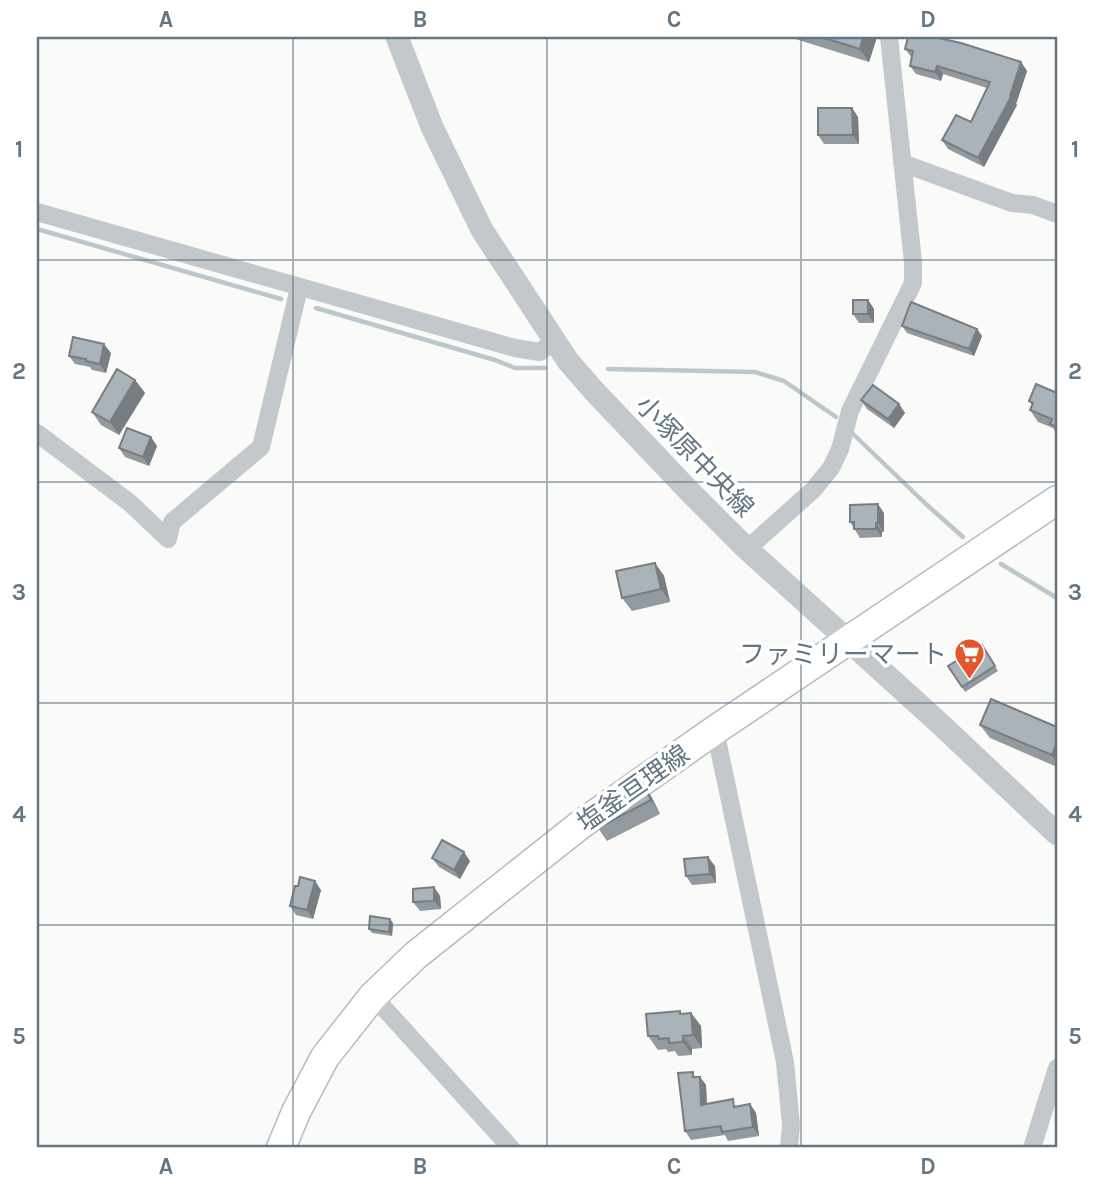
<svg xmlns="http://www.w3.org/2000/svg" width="1094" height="1185" viewBox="0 0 1094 1185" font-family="Karla,'Noto Sans JP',sans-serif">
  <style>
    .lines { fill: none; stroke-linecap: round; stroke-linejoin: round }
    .stream { stroke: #bbc7cb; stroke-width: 4.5 }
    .primary-casing { stroke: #b5babe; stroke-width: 31 }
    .minor { stroke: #c3c8cc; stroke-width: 18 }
    .tertiary { stroke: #c3c8cc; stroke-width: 23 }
    .primary { stroke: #fff; stroke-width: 28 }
    .wall { fill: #929a9f }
    .shaded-wall { fill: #777d82 }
    .building { fill: #aab3b9; stroke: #777d82; stroke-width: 2 }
    .grid { fill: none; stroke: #657683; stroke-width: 2; stroke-opacity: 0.55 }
    .labels { text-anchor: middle; stroke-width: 7; stroke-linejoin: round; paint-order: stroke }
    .street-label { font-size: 26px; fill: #657683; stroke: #fff }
    .poi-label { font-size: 26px; fill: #657683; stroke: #fff; text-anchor: end }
    .neatline { fill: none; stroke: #657683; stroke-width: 2.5 }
    .grid-label { font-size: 23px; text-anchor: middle; font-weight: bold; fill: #657683 }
  </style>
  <rect width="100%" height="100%" fill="#fafaf8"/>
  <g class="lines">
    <path class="stream" d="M37,229L281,299
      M316,308L495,360L515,368H545
      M608,369L755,372L784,381L836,417
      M852,433L927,505L963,537
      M1001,564L1057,598"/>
    <defs>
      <path id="primary" d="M281,1148L296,1112L325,1057L373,996L416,955L580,825L715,730L1057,500"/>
    </defs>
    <use href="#primary" class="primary-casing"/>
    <path class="minor" d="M902,163L1012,203L1033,205L1057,214
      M37,212L515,348L540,352L554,340
      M37,433L130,503L168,539
      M168,539L172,522L261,447L299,288
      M747,549L813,490L831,468L840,449L850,411L913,283V262L889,37
      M715,730L785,1062L791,1125L789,1148
      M373,996L511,1148
      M1032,1148L1057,1068"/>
    <path class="tertiary" d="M397,37L432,127L482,230L568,361L594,391L691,493L747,549L937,721L1057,834"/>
    <use href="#primary" class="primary"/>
  </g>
  <path class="wall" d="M789,37H877L869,62Z
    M905,49L1021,62L1027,71L1016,104L1017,105L984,167L948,149L942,140L971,122L987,88L943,74L941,81L916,74L910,66L912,58Z
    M852,108L858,117L859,144H824L818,135Z
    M868,300L874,309V323H859L853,314Z
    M902,326L977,329L982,336L974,356L907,333Z
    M111,353L106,373L92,370L90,367L75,364L69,356Z
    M135,380L145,393L119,435L101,425L92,412Z
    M1057,393V434L1053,428L1038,422L1030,410L1032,405L1029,401Z
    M861,400L899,404L905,413L894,428L867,409Z
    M157,446L149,466L125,457L119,448Z
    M884,513V532H882V537L860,538L850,522Z
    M655,563L664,576L670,602L632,611L622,598Z
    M982,645L998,671L965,692L948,666Z
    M980,725L1057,727V767L990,738Z
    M651,796L660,814L607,841L598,828Z
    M432,858L470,861L460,879L439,867Z
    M715,866L716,883L692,885L686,876Z
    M434,887L440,896L441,909L420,911L413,902Z
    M321,890L313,919L296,915L290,906Z
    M393,923L392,936L372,933L369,929Z
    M691,1013L701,1026L702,1048L692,1049V1055L678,1056L675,1051L668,1052L666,1049L658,1050L648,1036L682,1014Z
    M696,1077H700L706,1085L707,1104L738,1106L750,1104L756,1113L759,1136L728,1141L725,1135L691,1140L685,1131Z"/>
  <path class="shaded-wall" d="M863,37H877L869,62L860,49Z
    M1021,62L1027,71L1016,104L1017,105L984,167L978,158L1010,96Z
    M937,66L943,74L941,81L935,72Z
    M852,108L858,117L859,144L853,135Z
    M868,300L874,309V323L868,314Z
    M977,329L982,336L974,356L969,349Z
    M104,344L111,353L106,373L100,364Z
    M135,380L145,393L119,435L110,422Z
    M899,404L905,413L894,428L888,419Z
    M151,437L157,446L149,466L143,457Z
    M878,504L884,513V532L878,523Z
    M876,523L882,532V537L876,529Z
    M655,563L664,576L670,602L661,589Z
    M1057,742V763L1052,755Z
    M642,782L651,796L660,814L651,800Z
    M464,852L470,861L460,879L454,870Z
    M708,857L715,866L716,883L710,874Z
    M315,881L321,890L313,919L307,910Z
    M434,887L440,896L441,909L434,901Z
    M390,919L393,923L392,936L389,932Z
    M691,1013L701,1026L702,1048L693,1035Z
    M683,1036L692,1049V1055L683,1042Z
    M700,1077L706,1085L707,1114L701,1105Z
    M750,1104L756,1113L759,1136L753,1127Z"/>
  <path class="building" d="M821,37H863L860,49Z
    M908,37H934L961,43L1021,62L1010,96L1011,97L978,158L942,140L956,115L971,122L990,82L937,66L935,72L910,66L913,51L905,49Z
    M818,108H852L853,135H818Z
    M853,300H868V314H853Z
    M911,302L977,329L969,349L902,326Z
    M73,337L104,344L100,364L86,361V359L69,356Z
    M117,369L135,380L110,422L92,412Z
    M1036,384L1057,393V427L1050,424L1052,419L1030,410L1033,403L1029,401Z
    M873,385L899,404L888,419L861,400Z
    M127,428L151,437L143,457L119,448Z
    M878,504V523H876V529H854V522H850V505Z
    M655,563L661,589L622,598L616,571Z
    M982,645L995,666L962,687L948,666Z
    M991,699L1057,727V742L1052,755L980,725Z
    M642,782L651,800L598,828L592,817Z
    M442,840L464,852L454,870L432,858Z
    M708,857L710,874L686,876L684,859Z
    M300,877L315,881L307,910L290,906L295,886H298Z
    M434,887V901L413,902V889Z
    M370,916L390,919L389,932L369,929Z
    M680,1011V1014L691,1013L693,1035L683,1036V1042L669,1043V1038L659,1039L658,1036H648L646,1014Z
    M693,1072V1077H700L701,1105L733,1099L734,1107L750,1104L753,1127L722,1132L721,1126L685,1131L678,1073Z"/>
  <path class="grid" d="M293,37V1148M547,37V1148M801,37V1148M37,260H1057M37,482H1057M37,703H1057M37,925H1057"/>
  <defs>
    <symbol id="supermarket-pin" viewBox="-11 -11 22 30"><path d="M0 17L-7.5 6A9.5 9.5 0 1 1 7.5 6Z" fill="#e4572e" stroke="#fff"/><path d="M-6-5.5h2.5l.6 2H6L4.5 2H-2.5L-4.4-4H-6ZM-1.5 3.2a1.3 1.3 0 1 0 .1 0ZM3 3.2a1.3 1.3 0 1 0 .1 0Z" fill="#fff"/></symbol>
  </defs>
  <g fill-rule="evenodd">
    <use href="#supermarket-pin" x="952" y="636" width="35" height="47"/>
  </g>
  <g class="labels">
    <g class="street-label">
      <text transform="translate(695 456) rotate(46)" y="9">小塚原中央線</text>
      <text transform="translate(633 788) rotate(-35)" y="9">塩釜亘理線</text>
    </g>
    <g class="poi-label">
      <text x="947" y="663">ファミリーマート</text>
    </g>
  </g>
  <rect width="1094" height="1185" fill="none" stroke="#ffffff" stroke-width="77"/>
  <rect x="38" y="38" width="1018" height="1108" class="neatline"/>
  <g class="grid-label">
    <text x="166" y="27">A</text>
    <text x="420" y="27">B</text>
    <text x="674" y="27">C</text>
    <text x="928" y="27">D</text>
    <text x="19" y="157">1</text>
    <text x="1075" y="157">1</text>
    <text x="19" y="379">2</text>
    <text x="1075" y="379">2</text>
    <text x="19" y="600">3</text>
    <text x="1075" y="600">3</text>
    <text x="19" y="822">4</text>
    <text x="1075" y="822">4</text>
    <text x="19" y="1044">5</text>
    <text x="1075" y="1044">5</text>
    <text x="166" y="1174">A</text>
    <text x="420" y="1174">B</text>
    <text x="674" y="1174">C</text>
    <text x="928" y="1174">D</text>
  </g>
</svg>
